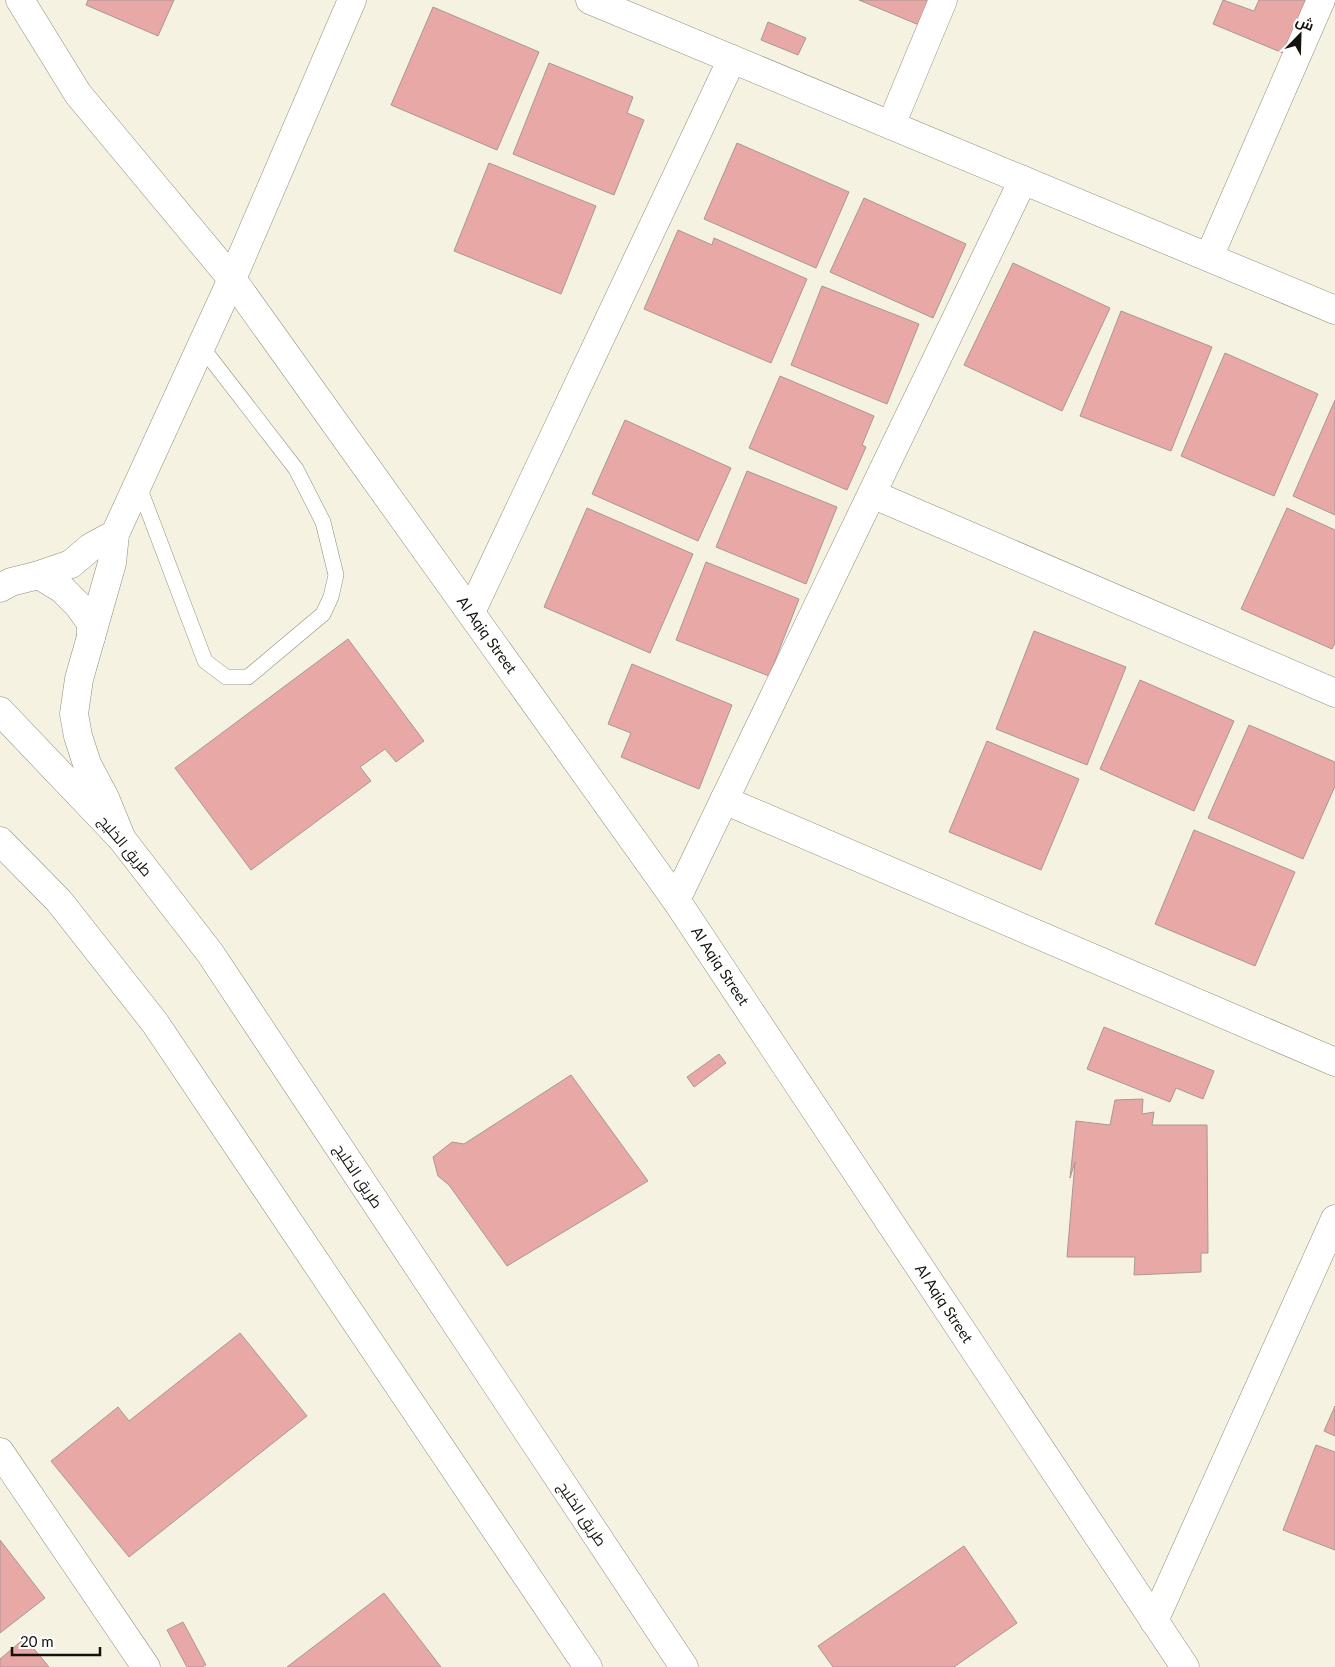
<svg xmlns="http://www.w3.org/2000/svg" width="1335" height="1667" viewBox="0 0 1335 1667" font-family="Lato,Cairo,sans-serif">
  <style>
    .building { fill: #e8a8a5; stroke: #aa9695 }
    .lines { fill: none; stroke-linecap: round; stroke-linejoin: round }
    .service-casing { stroke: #908d7d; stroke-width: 16 }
    .minor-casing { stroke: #908d7d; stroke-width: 29 }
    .primary-casing { stroke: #908d7d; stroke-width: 29 }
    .service { stroke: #fff; stroke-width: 15 }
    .minor { stroke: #fff; stroke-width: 28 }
    .primary { stroke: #fff; stroke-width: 28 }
    .labels { text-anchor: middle; stroke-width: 4; stroke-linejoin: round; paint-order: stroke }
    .street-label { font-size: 15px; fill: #14120d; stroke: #fff }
  </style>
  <rect width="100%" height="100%" fill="#f6f2e1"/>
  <path class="building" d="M88,0H174L158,36L86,5Z
    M859,0H930L919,25Z
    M1223,0L1254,11L1259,0H1319L1295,58L1213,24Z
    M433,7L539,52L497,150L391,105Z
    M768,22L806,38L798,55L761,40Z
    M549,63L633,97L627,113L644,120L614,195L513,154Z
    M737,143L849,192L816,268L704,219Z
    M489,163L596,206L561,294L454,251Z
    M864,198L966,244L933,318L830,272Z
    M678,230L712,245L714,238L807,279L771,363L644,309Z
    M1013,263L1110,308L1062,411L964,365Z
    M822,286L919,324L887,404L791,365Z
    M1121,311L1212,347L1171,451L1080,416Z
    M1225,353L1318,394L1274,496L1181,456Z
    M780,376L874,416L862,445L866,447L847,490L749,448Z
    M1335,400V515L1293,496Z
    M625,420L731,468L698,541L592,494Z
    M747,471L837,507L806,584L716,547Z
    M587,508L693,554L650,653L544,607Z
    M1287,508L1335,530V643L1332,649L1241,609Z
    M706,562L799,599L769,676L676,640Z
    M1034,631L1126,667L1087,765L996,729Z
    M348,639L424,741L396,762L385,749L360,767L371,781L251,870L175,768Z
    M632,664L732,705L699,789L621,757L631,733L608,724Z
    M1140,680L1234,721L1194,811L1100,769Z
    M1249,725L1335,762V786L1303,859L1208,818Z
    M987,741L1079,779L1041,870L949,832Z
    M1194,830L1295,872L1255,966L1155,924Z
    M1104,1027L1214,1071L1203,1099L1176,1088L1170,1102L1087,1069Z
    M719,1054L726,1063L694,1087L687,1077Z
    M571,1075L648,1181L507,1266L449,1185L438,1176L433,1157L452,1142L464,1144Z
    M1143,1099L1142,1114L1154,1112L1152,1125H1207L1208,1253H1201V1272L1134,1275L1135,1257H1067L1075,1162L1070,1178L1076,1121L1110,1125L1115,1100Z
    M240,1333L307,1416L129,1557L51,1461L118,1407L129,1421Z
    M1335,1406V1436L1324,1431Z
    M1316,1445L1335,1452V1550L1283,1530Z
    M0,1540L45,1598L0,1633Z
    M964,1546L1017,1623L954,1667H833L818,1646Z
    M384,1593L441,1667H287Z
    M183,1622L206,1665L202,1667H187L167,1630Z
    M25,1638L49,1667H0V1659Z"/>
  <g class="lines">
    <defs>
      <path id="service" d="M138,484L205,661L226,677H248L323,614L331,597L336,575L323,522L296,469L201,346"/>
      <g id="minor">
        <path id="s1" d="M20,0L78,94L232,279L676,900L1185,1667"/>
        <path d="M590,0L1335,310"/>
        <path d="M891,125L943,0"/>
        <path d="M1209,257L1321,0"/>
        <path d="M872,494L1335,693"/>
        <path d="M39,575L62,589L78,605L91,623V637"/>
        <path d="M0,588L11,582L39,575L71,564L91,547L115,534"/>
        <path d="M471,612L732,59"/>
        <path d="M724,800L1335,1062"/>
        <path d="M121,837L105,798L87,764L78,736L74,714L79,679L112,563L115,534L232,279L352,0"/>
        <path d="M676,900L1023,180"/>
        <path d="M0,1452L146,1667"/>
        <path d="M1154,1621L1335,1219"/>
      </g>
      <path id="primary" d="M0,711L121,838L210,953L684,1667
        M0,841L59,901L155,1023L588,1667"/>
    </defs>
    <use href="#service" class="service-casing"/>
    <use href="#minor" class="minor-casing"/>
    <use href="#primary" class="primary-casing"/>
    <use href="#service" class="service"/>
    <use href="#minor" class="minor"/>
    <use href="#primary" class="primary"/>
  </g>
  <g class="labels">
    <g class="street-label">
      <text dy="5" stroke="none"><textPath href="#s1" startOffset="789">Al Aqiq Street</textPath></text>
      <text transform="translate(125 846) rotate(50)" y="5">طريق الخليج</text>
      <text dy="5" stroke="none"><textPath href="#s1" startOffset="1194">Al Aqiq Street</textPath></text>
      <text transform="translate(358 1176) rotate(56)" y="5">طريق الخليج</text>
      <text dy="5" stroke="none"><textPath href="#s1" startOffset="1599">Al Aqiq Street</textPath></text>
      <text transform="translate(582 1514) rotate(56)" y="5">طريق الخليج</text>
    </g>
  </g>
  <g transform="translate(1300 35) rotate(23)" stroke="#ffffff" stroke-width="4" paint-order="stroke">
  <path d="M0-4L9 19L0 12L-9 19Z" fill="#14120d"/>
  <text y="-8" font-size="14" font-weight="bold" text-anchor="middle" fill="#14120d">ش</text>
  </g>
  <path d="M12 1647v8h88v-8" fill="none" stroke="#14120d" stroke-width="2.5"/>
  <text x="20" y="1647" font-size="15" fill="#14120d" stroke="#ffffff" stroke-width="4" paint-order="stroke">20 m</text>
</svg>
